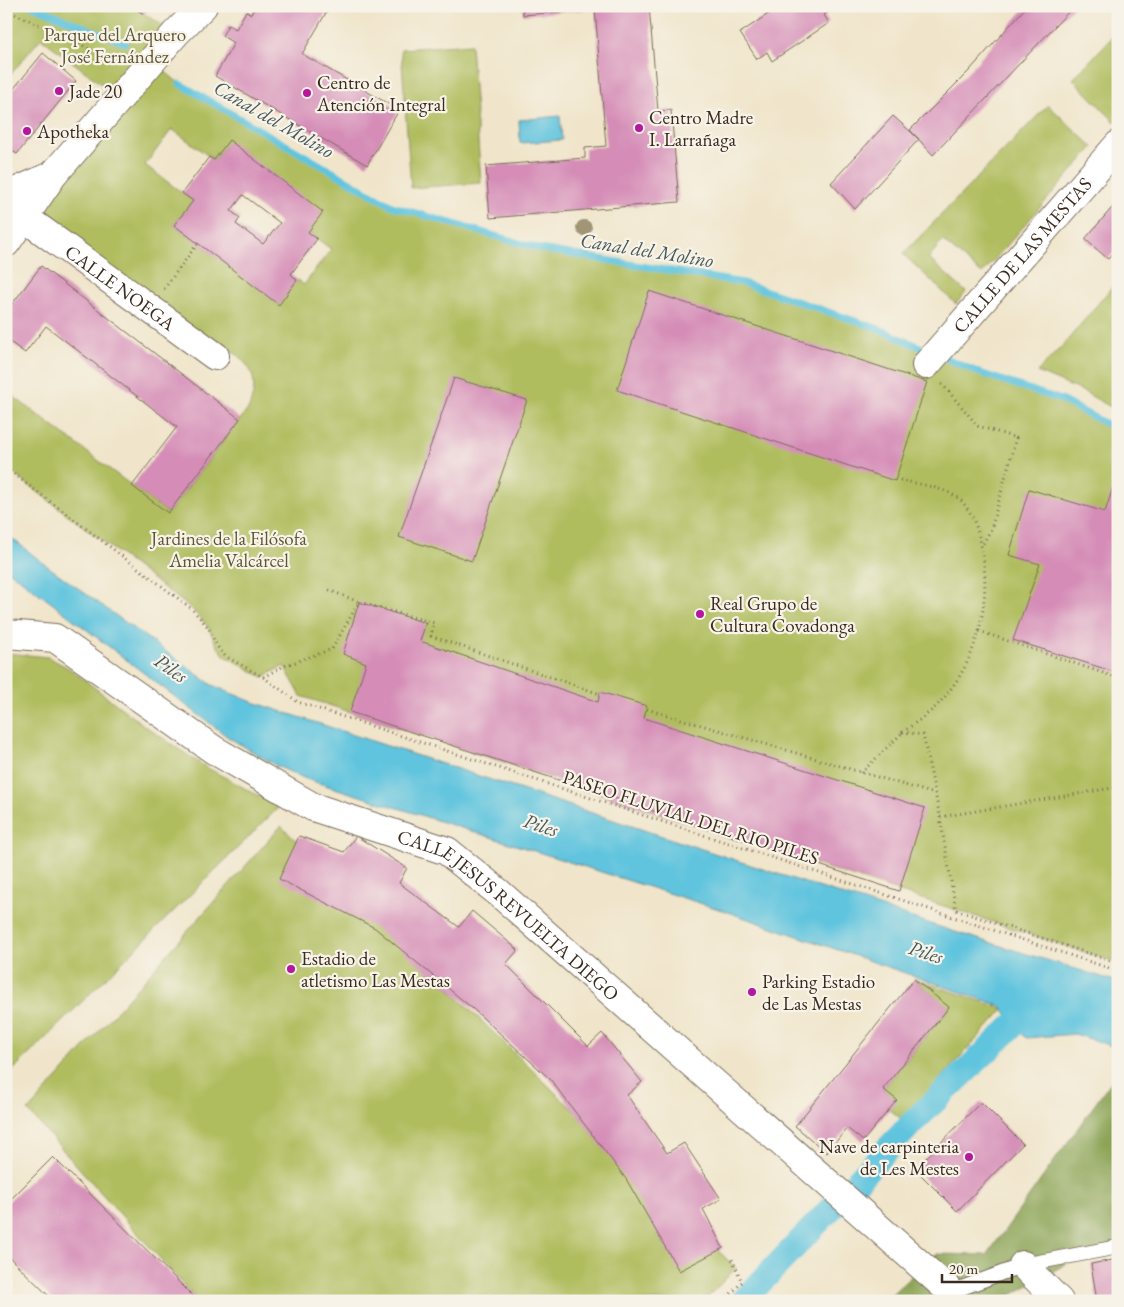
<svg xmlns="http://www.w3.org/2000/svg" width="1124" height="1307" viewBox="0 0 1124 1307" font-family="'EB Garamond',serif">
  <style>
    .green { fill: #b0bd5f; stroke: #76743e; fill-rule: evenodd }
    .forest { fill: #8ca456; stroke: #64673a }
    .water { fill: #60c4de; stroke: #4e777e }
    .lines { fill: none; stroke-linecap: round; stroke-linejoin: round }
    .stream { stroke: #60c4de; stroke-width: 7 }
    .canal { stroke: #60c4de; stroke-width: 25 }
    .building { fill: #d58db7; fill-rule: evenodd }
    .lane-casing { stroke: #7a6b5a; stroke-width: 16 }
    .street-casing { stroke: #7a6b5a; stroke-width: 30 }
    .secondary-casing { stroke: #7a6b5a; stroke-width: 30 }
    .path { stroke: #7a6b5a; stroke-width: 3; stroke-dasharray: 1 4; stroke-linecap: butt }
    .lane { stroke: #fff; stroke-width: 14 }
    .street { stroke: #fff; stroke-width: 28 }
    .secondary { stroke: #fff; stroke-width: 28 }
    .tree { fill: #a09676 }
    .poi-dot { fill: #b5179e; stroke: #f7f3e8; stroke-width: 2 }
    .labels { text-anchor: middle; stroke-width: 4.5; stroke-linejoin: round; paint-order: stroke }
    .park-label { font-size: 19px; fill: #5e5632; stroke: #f7f3e8 }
    .poi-label { font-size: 19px; fill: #3b2a1e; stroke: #f7f3e8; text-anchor: start }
    .street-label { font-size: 19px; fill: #3b2a1e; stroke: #f7f3e8 }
    .water-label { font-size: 20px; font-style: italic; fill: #465858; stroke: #f7f3e8 }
  </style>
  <rect width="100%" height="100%" fill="#f7f3e8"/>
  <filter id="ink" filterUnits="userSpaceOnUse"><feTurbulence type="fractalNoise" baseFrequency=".02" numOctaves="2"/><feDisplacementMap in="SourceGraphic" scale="10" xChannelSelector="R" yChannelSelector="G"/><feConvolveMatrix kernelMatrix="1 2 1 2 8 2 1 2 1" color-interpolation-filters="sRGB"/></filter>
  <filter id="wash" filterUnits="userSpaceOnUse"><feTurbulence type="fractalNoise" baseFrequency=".0096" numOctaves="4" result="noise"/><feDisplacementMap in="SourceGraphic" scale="20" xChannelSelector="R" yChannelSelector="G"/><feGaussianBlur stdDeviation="1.12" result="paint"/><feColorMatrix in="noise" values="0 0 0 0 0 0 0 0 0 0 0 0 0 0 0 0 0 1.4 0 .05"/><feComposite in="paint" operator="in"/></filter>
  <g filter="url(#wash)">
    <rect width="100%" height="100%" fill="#f0e5ca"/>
    <path class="green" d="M6,6H131L176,33L152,61L180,84L392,206L540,249L743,283L879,329L977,372L1061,400L1118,430V963L301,696L284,666L263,677L225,656L217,646L208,627L192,609L6,468V391L168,513L249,408C261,375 250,365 225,345L215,356L25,218L121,99L41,38L6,80ZM172,129L214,160L229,141L308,232L331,249L304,285L297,280L279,304L174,225L193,201L145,165Z
      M1118,31V118L1115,122L1073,79Z
      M471,44L481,183L411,188L401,49Z
      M1048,105L1093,147L982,274L943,241L928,258L966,292L956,304L903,254Z
      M1118,280V411L1084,392L1037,372L1065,343Z
      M6,653L48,657L70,669L145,726L204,766L279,807L6,1077Z
      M281,826L736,1268L704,1301H198L28,1111Z
      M914,979L1004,1009L903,1120L889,1109L896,1100L883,1089L949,1008Z"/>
    <path class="forest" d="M1118,1072V1247L1085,1253L1001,1301H884L936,1254L987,1255Z"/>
    <path class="water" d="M560,116L562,140L520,143L519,120Z
      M6,534L46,565L212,685L250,701L952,931L1118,982V1048L1075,1034L1026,1038L1001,1006L725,911L306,779L277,766L228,737L12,573L6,571Z"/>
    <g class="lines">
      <path class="stream" d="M33,6L125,43
        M180,84L392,206L540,249L743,283L879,329L931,352
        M941,356L977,372L1061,400L1118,430"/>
      <path class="canal" d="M743,1301L914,1121L1018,1021L1045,1008"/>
    </g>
    <g id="blocks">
      <path class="building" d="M131,6H152L144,14Z
        M256,6H330L302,54L399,110L367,165L215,76L234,43L222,36L228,25L236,29L246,11L251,14Z
        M522,6H649L658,111L671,110L679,202L490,218L486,166L585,158V148L606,146L595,9L523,15Z
        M780,6L834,8L824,15L829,23L772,61L767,52L757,59L740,33Z
        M1027,6H1074L933,155L910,130L969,71Z
        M43,53L76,81L17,154L12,151L6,154V98Z
        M893,116L919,139L855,209L831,183Z
        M229,140L323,212L308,232L317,239L291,274L297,280L279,305L174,225L193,201L182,193L209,157L214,160ZM243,195L280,223L263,244L236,224L240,218L231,211Z
        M1118,201V248L1108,259L1085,239Z
        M41,266L240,419L168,513L132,486L177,427L46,326L25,353L6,339V312Z
        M649,291L927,382L895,481L617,390Z
        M454,378L527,400L472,561L399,537Z
        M1118,472V673L1013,640L1040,564L1009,555L1029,489L1105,512Z
        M359,602L426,623L420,641L598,702L600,692L647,706L644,718L925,808L899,891L350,712L366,663L343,654Z
        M299,836L344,852L356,836L407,868L399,883L459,927L472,911L518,950L506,964L588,1046L602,1033L642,1082L627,1095L667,1153L684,1143L721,1199L703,1209L723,1248L679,1271L626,1179L550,1079L472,1008L375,928L279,879Z
        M914,979L949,1007L883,1089L897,1100L863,1141L847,1128L827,1153L795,1126Z
        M981,1102L1023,1144L957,1211L915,1169Z
        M53,1157L198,1301H54L6,1254V1204Z
        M1118,1259V1300L1097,1301L1091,1264Z"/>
    </g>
  </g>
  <g filter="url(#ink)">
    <use href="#blocks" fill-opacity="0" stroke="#7a6b5a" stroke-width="1"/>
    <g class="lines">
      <defs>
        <path id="lane" d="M951,1292L1023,1265L1118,1247"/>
        <g id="street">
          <path id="s1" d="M25,218L215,356"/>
          <path id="s2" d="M926,365L1118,145"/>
          <path id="s3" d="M6,634L55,638L214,750L313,807L447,851L499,893L951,1292"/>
          <path d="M1023,1265L1059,1301"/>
        </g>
        <path id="secondary" d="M6,196L53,175
          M6,243L53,175L176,33L203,6"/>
      </defs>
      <use href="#lane" class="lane-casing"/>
      <use href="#street" class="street-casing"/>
      <use href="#secondary" class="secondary-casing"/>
      <path class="path" d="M6,10L74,40L111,62
        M164,289L198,243
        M942,384L978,426L1016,438L991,529L982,546
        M6,468L192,609L208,627L217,646L225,656L263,677L298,702L1118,971
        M900,480C918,484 943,487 958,498C974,511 980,536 983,556C990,608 977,661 941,701C931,713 916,722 903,732L923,735L940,817L1118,787
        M329,590L359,602
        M979,631L1118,678
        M263,677L284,666L332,649L359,602L434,623L431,636L600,694
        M647,709L935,794
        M861,773L903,732
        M940,817L956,910L1118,963
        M724,1301L742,1282L732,1259"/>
      <use href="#lane" class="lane"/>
      <use href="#street" class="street"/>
      <use href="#secondary" class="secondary"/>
    </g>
    <circle class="tree" cx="584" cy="228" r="8"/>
  </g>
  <g class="poi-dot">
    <circle cx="59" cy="91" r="5"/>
    <circle cx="307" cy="93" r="5"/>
    <circle cx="639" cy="128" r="5"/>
    <circle cx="27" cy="131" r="5"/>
    <circle cx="700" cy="614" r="5"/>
    <circle cx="291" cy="969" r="5"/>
    <circle cx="752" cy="992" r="5"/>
    <circle cx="969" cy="1157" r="5"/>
  </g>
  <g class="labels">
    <g class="park-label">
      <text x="115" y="41">Parque del Arquero<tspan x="115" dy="22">José Fernández</tspan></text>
      <text x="229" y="545">Jardines de la Filósofa<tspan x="229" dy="22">Amelia Valcárcel</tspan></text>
    </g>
    <g class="poi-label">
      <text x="317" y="89">Centro de<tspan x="317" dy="22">Atención Integral</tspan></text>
      <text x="69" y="98">Jade 20</text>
      <text x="649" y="124">Centro Madre<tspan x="649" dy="22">I. Larrañaga</tspan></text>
      <text x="37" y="138">Apotheka</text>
      <text x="710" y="610">Real Grupo de<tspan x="710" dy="22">Cultura Covadonga</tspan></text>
      <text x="301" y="965">Estadio de<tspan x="301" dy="22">atletismo Las Mestas</tspan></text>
      <text x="762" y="988">Parking Estadio<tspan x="762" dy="22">de Las Mestas</tspan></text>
      <text x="959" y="1153" text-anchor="end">Nave de carpinteria<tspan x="959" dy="22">de Les Mestes</tspan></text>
    </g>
    <g class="street-label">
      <text dy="7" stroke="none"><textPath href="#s2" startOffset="146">CALLE DE LAS MESTAS</textPath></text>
      <text dy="7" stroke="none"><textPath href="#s1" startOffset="118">CALLE NOEGA</textPath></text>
      <text transform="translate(691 817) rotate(18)" y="7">PASEO FLUVIAL DEL RIO PILES</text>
      <text dy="7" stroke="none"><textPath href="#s3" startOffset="585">CALLE JESUS REVUELTA DIEGO</textPath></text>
    </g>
    <g class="water-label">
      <text transform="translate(274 119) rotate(30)" y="7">Canal del Molino</text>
      <text transform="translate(647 250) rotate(9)" y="7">Canal del Molino</text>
      <text transform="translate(171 668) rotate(35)" y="7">Piles</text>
      <text transform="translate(541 825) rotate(18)" y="7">Piles</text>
      <text transform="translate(926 952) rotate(18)" y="7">Piles</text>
    </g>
  </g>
  <rect width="1124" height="1307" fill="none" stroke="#f7f3e8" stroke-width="25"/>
  <path d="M942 1274v8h70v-8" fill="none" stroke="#3b2a1e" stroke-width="2.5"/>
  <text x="949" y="1274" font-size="15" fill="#3b2a1e" stroke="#f7f3e8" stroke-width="4" paint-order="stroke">20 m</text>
</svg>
